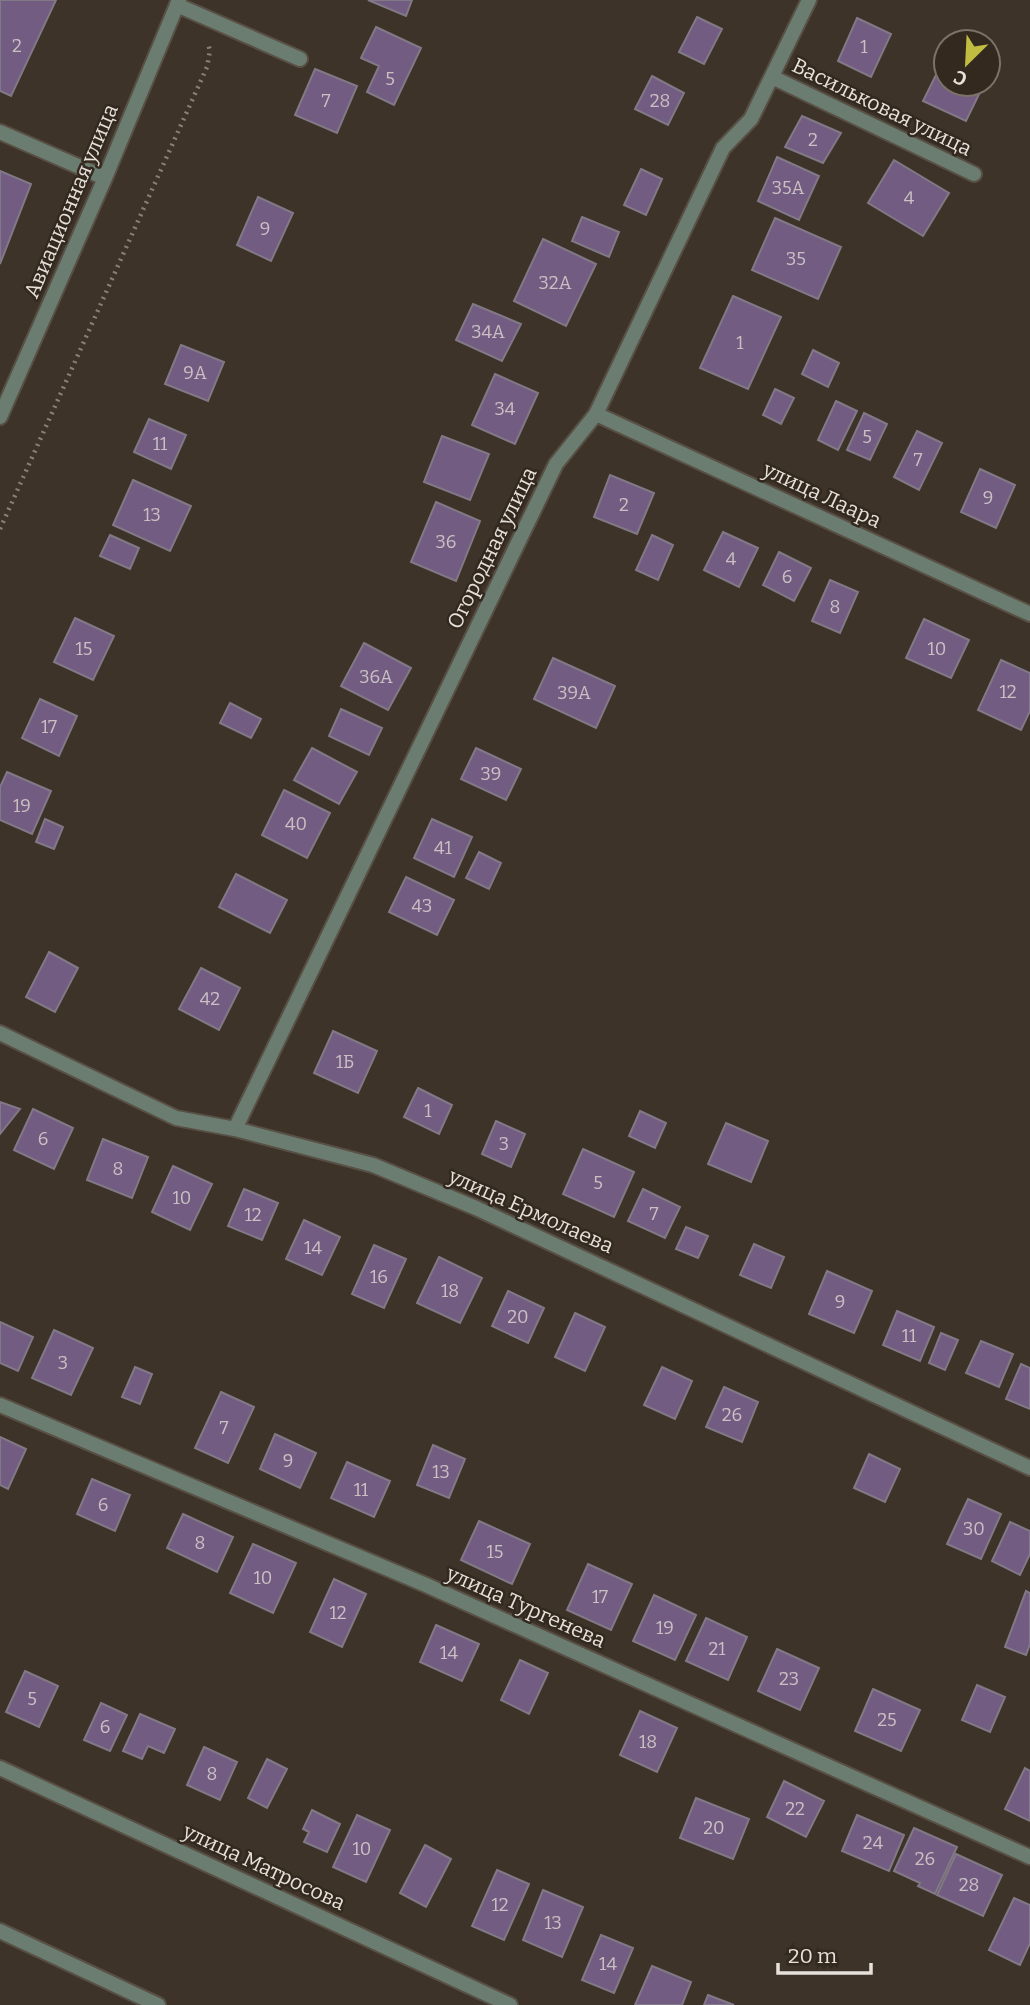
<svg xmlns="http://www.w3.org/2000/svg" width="1030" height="2005" viewBox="0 0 1030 2005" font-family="Bitter,serif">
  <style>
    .building { fill: #735c81; stroke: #817986; stroke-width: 2 }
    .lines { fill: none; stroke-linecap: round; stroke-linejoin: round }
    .service-casing { stroke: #584f45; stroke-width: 18 }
    .minor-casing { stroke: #584f45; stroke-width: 18 }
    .path { stroke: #898179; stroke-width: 4.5; stroke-dasharray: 2 5; stroke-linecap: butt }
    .service { stroke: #6b7d70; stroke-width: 14 }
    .minor { stroke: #6b7d70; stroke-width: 14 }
    .labels { text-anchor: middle; stroke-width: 5; stroke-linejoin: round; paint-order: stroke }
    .number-label { font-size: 18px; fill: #cac0c4 }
    .street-label { font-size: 21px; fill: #e7e1db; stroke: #33291f }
  </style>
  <rect width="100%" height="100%" fill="#3d3329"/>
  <path class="building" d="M0,0H56L11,96L0,91Z
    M368,0H412L406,16Z
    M697,17L722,29L704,64L679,52Z
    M857,18L891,34L871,77L838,61Z
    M376,27L421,48L394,105L367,92L379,66L361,58Z
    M945,57L946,84H984L966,121L923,101Z
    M315,69L357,86L337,133L295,115Z
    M652,76L684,93L668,125L635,109Z
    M802,116L841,133L823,163L785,147Z
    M777,157L819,176L799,220L758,201Z
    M894,160L949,193L923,236L868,203Z
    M641,169L662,179L646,215L624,205Z
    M0,171L31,184L0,264Z
    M258,197L293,213L271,261L237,245Z
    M582,217L619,232L609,257L572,241Z
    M775,218L841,247L818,299L752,270Z
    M543,239L596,264L566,326L514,301Z
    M733,296L781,317L748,389L700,368Z
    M473,304L521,324L502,361L456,340Z
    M181,345L224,362L208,401L165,384Z
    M813,350L839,363L828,387L802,374Z
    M495,374L538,393L515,444L472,425Z
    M775,389L794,398L781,424L763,415Z
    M836,401L857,411L838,450L818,440Z
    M864,413L887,424L870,460L847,450Z
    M149,419L186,435L171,469L134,452Z
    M917,431L942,443L919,490L894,477Z
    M442,436L489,454L470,500L424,482Z
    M980,469L1015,485L996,528L961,512Z
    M610,475L654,493L637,534L594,517Z
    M133,480L191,506L170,551L113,525Z
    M436,502L480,521L456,581L411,562Z
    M723,532L758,548L739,587L704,570Z
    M110,535L139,548L130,569L100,556Z
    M652,535L673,545L658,580L636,570Z
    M779,552L811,568L794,601L763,585Z
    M830,580L858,592L840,633L812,621Z
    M75,618L114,636L93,680L54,662Z
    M924,619L969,640L951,678L906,658Z
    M364,643L411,668L388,710L341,686Z
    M553,658L615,686L596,728L534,699Z
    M1001,660L1030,673V711L1021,730L978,710Z
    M40,699L77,716L59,756L22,738Z
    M230,703L261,719L251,738L220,723Z
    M341,709L382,728L369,755L329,736Z
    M312,748L357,772L339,804L294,780Z
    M476,748L521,769L506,800L461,779Z
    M7,772L51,791L32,834L0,820V787Z
    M284,790L330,813L307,858L262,835Z
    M45,819L63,827L54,849L36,842Z
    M432,819L472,837L454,877L414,858Z
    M479,852L501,863L489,889L466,878Z
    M236,874L287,900L270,933L219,907Z
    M406,877L454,900L437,935L389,912Z
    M49,952L78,968L55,1012L26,997Z
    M201,968L240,988L219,1030L179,1009Z
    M333,1031L377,1051L358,1093L314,1073Z
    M418,1088L452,1105L439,1134L404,1117Z
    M0,1102L20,1109L0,1134Z
    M33,1109L73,1128L54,1169L14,1150Z
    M640,1111L666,1123L655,1148L629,1136Z
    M496,1121L525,1134L511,1167L482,1154Z
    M726,1123L768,1141L751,1182L708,1164Z
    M103,1139L148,1157L132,1198L87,1180Z
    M583,1149L634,1172L614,1217L563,1194Z
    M173,1166L212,1184L190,1230L152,1212Z
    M244,1189L278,1203L262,1240L228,1226Z
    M643,1189L680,1207L665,1238L628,1221Z
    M304,1220L340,1237L322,1275L286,1259Z
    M686,1227L708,1236L698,1258L676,1249Z
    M754,1244L784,1257L771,1288L740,1275Z
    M374,1245L406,1259L384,1308L352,1294Z
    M439,1257L482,1278L460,1323L417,1303Z
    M827,1271L872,1291L854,1333L809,1314Z
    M508,1291L544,1308L528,1343L492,1326Z
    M897,1311L934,1327L920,1361L883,1345Z
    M575,1313L605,1327L585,1371L555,1357Z
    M0,1322L33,1337L18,1371L0,1363Z
    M54,1330L93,1348L71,1395L32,1378Z
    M941,1333L958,1340L945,1370L929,1363Z
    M981,1341L1013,1354L999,1387L966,1373Z
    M1021,1364L1030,1368V1409L1006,1399Z
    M135,1367L152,1374L140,1404L122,1397Z
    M662,1367L692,1381L675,1419L644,1405Z
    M724,1387L758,1402L742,1442L706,1427Z
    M221,1392L254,1407L228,1463L195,1448Z
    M275,1434L316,1453L300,1488L260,1469Z
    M0,1437L26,1449L8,1489L0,1485Z
    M433,1445L465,1459L449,1498L417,1485Z
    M869,1454L900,1469L885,1502L854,1488Z
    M347,1462L390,1481L374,1517L331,1498Z
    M92,1479L130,1495L115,1531L77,1514Z
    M968,1499L1001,1514L981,1559L947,1544Z
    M183,1514L233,1537L217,1572L167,1548Z
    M479,1521L530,1544L512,1584L461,1560Z
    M1010,1522L1030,1531V1554L1020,1575L992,1561Z
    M253,1544L296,1563L273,1613L230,1593Z
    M588,1564L632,1584L611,1630L567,1610Z
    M334,1579L366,1594L342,1647L310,1632Z
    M1026,1591L1030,1593V1644L1026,1655L1005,1647Z
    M654,1595L696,1615L675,1660L633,1641Z
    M706,1618L747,1637L728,1680L686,1661Z
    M436,1625L479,1644L462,1681L420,1662Z
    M777,1649L819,1668L800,1710L758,1691Z
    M520,1660L548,1673L529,1714L501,1700Z
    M25,1671L58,1686L39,1727L6,1712Z
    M977,1685L1005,1697L990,1732L962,1720Z
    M873,1689L920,1710L901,1751L855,1731Z
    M101,1703L127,1715L110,1751L84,1740Z
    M640,1711L677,1728L657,1772L620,1755Z
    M140,1714L175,1729L164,1753L148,1746L142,1759L123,1751Z
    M204,1747L237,1762L220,1800L187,1785Z
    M267,1759L287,1769L267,1808L248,1798Z
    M1025,1768L1030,1771V1821L1005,1809Z
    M784,1781L824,1801L806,1837L767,1817Z
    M696,1798L749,1819L733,1859L680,1838Z
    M312,1810L340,1824L327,1852L304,1842L309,1832L303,1829Z
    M357,1815L390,1830L366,1882L333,1867Z
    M857,1815L904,1835L889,1871L842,1851Z
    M914,1828L957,1847L935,1894L918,1886L920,1883L894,1871Z
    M425,1845L451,1859L426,1907L400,1893Z
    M956,1854L1002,1875L983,1916L937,1895Z
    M497,1870L529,1884L504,1940L472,1926Z
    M543,1890L583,1907L562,1957L523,1940Z
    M1014,1898L1030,1905V1943L1020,1965L989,1950Z
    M601,1935L633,1948L614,1993L582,1980Z
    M652,1966L691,1982L682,2005H635Z
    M708,1995L734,2005H704Z"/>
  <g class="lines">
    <defs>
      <path id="service" d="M177,5L300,59
        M0,1931L158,2005"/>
      <path id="minor" d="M772,77L974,174
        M0,132L105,178
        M596,414L1030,614
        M0,417L105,178L179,0
        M0,1033L176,1118L235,1129L373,1165L476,1208L1030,1468
        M235,1129L556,464L596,414L723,148L751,119L809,0
        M0,1405L426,1585L1030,1857
        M0,1768L510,2005"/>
    </defs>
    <use href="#service" class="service-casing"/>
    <use href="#minor" class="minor-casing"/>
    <path class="path" d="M0,529L207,67L210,51L208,43"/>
    <use href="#service" class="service"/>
    <use href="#minor" class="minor"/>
  </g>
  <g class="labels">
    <g class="number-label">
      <text x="17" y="52">2</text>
      <text x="864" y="53">1</text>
      <text x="390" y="85">5</text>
      <text x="326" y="107">7</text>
      <text x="660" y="107">28</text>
      <text x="813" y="146">2</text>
      <text x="788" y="194">35А</text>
      <text x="909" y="204">4</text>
      <text x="265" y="235">9</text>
      <text x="796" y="265">35</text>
      <text x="555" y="289">32А</text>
      <text x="488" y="338">34А</text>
      <text x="740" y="349">1</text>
      <text x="195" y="379">9А</text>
      <text x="505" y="415">34</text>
      <text x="867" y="443">5</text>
      <text x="160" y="450">11</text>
      <text x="918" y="466">7</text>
      <text x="988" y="504">9</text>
      <text x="624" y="511">2</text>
      <text x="152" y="521">13</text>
      <text x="446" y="548">36</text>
      <text x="731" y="565">4</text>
      <text x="787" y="583">6</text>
      <text x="835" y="613">8</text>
      <text x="84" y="655">15</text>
      <text x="937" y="655">10</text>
      <text x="376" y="683">36А</text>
      <text x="1008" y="698">12</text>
      <text x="574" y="699">39А</text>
      <text x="49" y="733">17</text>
      <text x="491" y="780">39</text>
      <text x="22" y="812">19</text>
      <text x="296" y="830">40</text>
      <text x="443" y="854">41</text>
      <text x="422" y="912">43</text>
      <text x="210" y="1005">42</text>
      <text x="345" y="1068">1Б</text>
      <text x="428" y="1117">1</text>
      <text x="43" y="1145">6</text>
      <text x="504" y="1150">3</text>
      <text x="118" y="1175">8</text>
      <text x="598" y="1189">5</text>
      <text x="182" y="1204">10</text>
      <text x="654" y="1220">7</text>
      <text x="253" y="1221">12</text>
      <text x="313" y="1254">14</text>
      <text x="379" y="1283">16</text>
      <text x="450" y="1297">18</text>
      <text x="840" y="1308">9</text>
      <text x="518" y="1323">20</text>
      <text x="909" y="1342">11</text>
      <text x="63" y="1369">3</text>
      <text x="732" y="1421">26</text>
      <text x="224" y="1434">7</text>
      <text x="288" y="1467">9</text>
      <text x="441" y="1478">13</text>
      <text x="361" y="1496">11</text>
      <text x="103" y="1511">6</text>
      <text x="974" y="1535">30</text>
      <text x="200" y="1549">8</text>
      <text x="495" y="1558">15</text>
      <text x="263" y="1584">10</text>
      <text x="600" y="1603">17</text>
      <text x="338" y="1619">12</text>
      <text x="665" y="1634">19</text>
      <text x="717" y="1655">21</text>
      <text x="449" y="1659">14</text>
      <text x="789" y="1685">23</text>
      <text x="32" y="1705">5</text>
      <text x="887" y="1726">25</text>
      <text x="105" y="1733">6</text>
      <text x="648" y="1748">18</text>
      <text x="212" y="1780">8</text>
      <text x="795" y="1815">22</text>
      <text x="714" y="1834">20</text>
      <text x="873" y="1849">24</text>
      <text x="362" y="1855">10</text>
      <text x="925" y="1865">26</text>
      <text x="969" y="1891">28</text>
      <text x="500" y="1911">12</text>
      <text x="553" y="1929">13</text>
      <text x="608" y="1970">14</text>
    </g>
    <g class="street-label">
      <text transform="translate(882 107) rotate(26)" y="7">Васильковая улица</text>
      <text transform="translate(71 201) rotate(-67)" y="7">Авиационная улица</text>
      <text transform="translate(822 495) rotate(25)" y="7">улица Лаара</text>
      <text transform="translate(492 548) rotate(-64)" y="7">Огородная улица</text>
      <text transform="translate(531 1211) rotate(24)" y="7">улица Ермолаева</text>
      <text transform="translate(526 1607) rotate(24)" y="7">улица Тургенева</text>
      <text transform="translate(264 1867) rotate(25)" y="7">улица Матросова</text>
    </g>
  </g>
  <g transform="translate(967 63) rotate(204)"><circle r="33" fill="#33291f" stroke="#7b736a" stroke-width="2"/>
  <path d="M0-5L12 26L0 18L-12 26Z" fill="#c1bd40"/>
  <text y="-10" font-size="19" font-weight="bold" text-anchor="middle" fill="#e7e1db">С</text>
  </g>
  <path d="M778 1963v10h93v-10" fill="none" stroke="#e7e1db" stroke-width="3.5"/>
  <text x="788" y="1963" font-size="21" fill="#e7e1db" stroke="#33291f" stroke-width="5" paint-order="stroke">20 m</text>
</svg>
